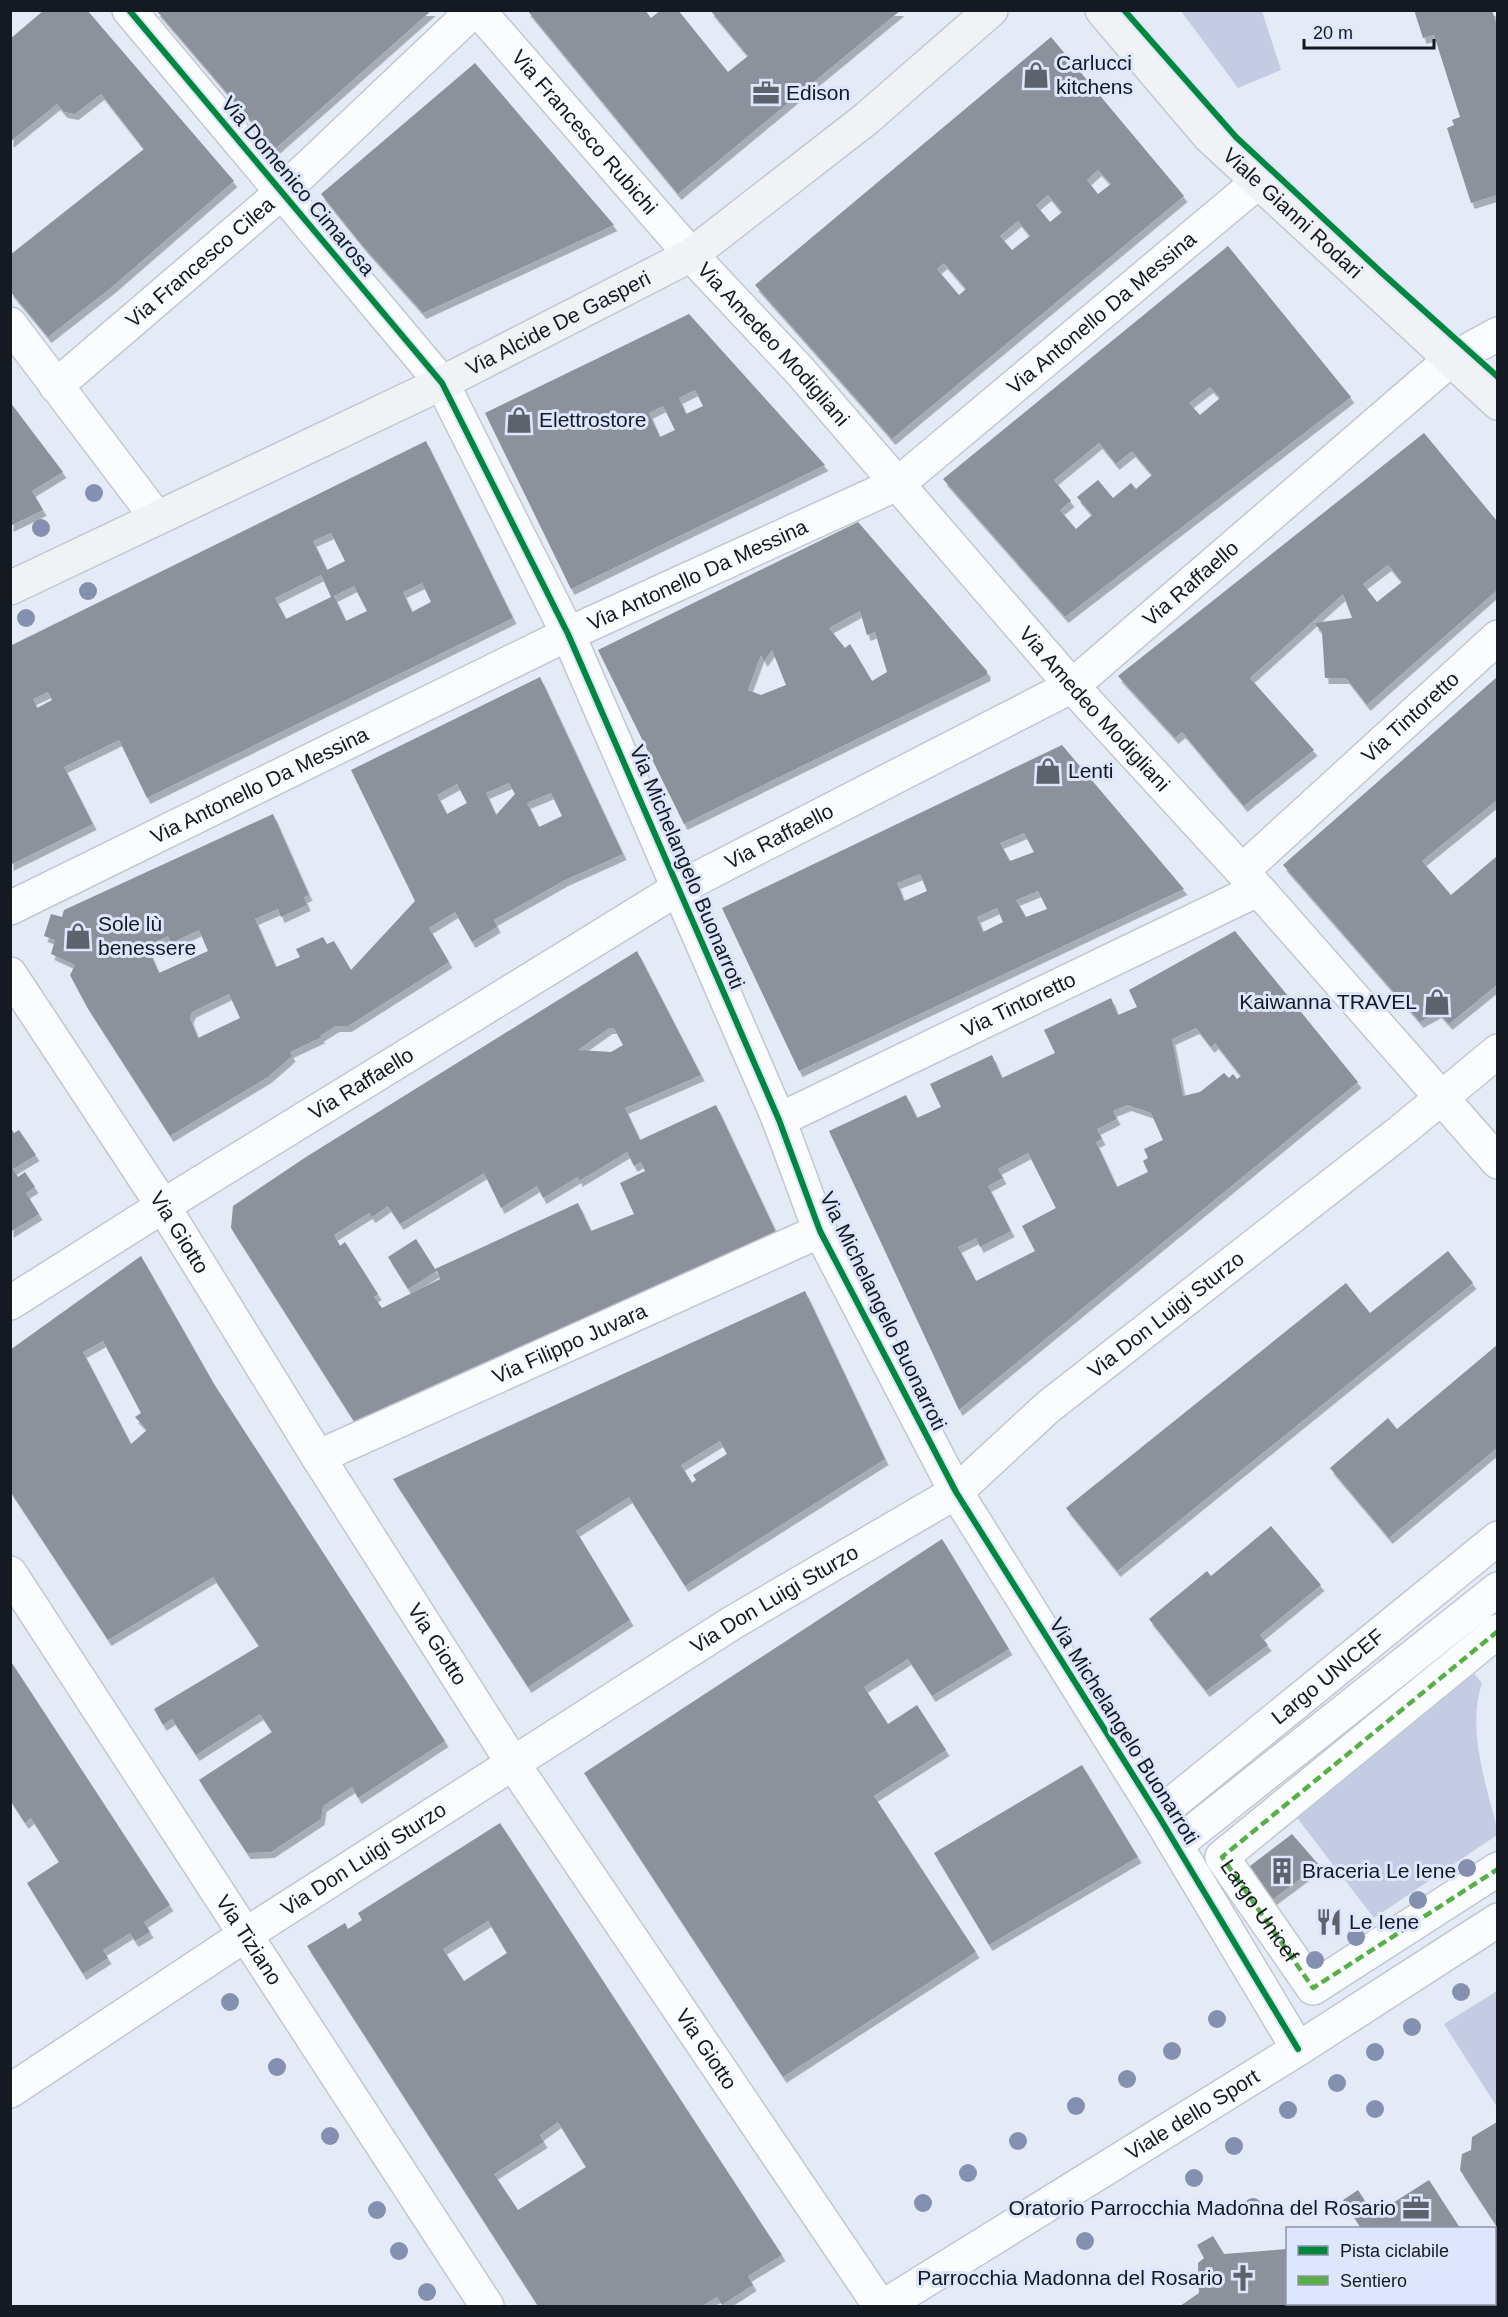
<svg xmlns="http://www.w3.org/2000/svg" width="1508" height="2317" viewBox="0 0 1508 2317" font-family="Helvetica,sans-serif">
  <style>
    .green { fill: #c3cce2 }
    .building { fill: #8c919c; fill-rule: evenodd; filter: url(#shadow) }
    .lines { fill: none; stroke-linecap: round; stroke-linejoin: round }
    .street-casing { stroke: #c2c7d2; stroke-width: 36 }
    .secondary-casing { stroke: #c2c7d2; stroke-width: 36 }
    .street { stroke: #fbfcfe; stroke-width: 33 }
    .secondary { stroke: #f0f2f6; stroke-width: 33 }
    .quiet { stroke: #55b145; stroke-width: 4.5; stroke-dasharray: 9 4.5; stroke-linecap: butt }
    .cycleway-casing { stroke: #dde6fd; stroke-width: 10 }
    .cycleway { stroke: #00873e; stroke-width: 6 }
    .tree { fill: #8490b0 }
    .labels { text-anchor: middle; stroke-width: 6; stroke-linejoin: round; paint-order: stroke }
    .poi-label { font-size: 21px; fill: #151922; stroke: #dde6fd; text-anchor: start }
    .street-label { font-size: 21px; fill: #151922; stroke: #dde6fd }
  </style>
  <defs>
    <filter id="shadow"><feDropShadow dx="3.5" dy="6" stdDeviation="0" flood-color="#0004"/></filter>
  </defs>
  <rect width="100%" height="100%" fill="#e4eaf6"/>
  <path class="green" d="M1181,11H1262L1281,70L1238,88Z
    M1470,1669L1482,1683C1470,1719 1479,1758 1488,1794C1491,1809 1497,1820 1497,1835L1374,1918L1291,1810Z
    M1497,1991V2107L1444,2024Z"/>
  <path class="building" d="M44,10H87L234,181L112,287L48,337L10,291V255L144,149L101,94L75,114L64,112L57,104L10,142V39Z
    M156,10H432L275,149Z
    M527,10H645L651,18L661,10H678L728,72L748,56L710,10H901L678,194Z
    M1414,10H1492L1497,26V195L1471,203L1447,128L1454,125L1452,120L1460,117L1434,35L1423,38Z
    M1051,37L1184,196L892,439L755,285ZM1098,170L1111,184L1098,194L1087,180ZM1048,195L1062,212L1050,222L1036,205ZM1018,221L1030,236L1012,250L1000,236ZM944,263L966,289L959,295L937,269Z
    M475,63L614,225L423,313L362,245L321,194Z
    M1228,246L1351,397L1065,617L943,479ZM1210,387L1220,398L1200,415L1189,403ZM1099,443L1116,464L1132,451L1152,475L1136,489L1131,483L1113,498L1098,480L1077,497L1092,515L1076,529L1060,510L1071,501L1054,480Z
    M689,314L825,465L571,589L485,413ZM695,390L703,406L686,414L679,398ZM663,406L675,430L660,437L649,413Z
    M10,402L63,472L32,491L43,510L10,526Z
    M1424,433L1497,521V590L1367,705L1346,678H1325L1322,632L1314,623L1352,618L1343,594L1250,678L1314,750L1244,806L1182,732L1175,738L1118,676ZM1388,565L1402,582L1377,602L1363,584Z
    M426,441L513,618L147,798L119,740L64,767L93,824L10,865V646ZM331,533L345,561L327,570L313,541ZM321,575L331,597L286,619L275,598ZM422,583L431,602L412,612L403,592ZM354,586L367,611L346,621L334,596ZM48,692L52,700L37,708L33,699Z
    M858,522L987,671V675L684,824L598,650ZM860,611L867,635L875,632L887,672L872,681L850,644L845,648L829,628ZM772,650L786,685L761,695L748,690L761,655L764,661Z
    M540,677L623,854L565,880L494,920L497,927L472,942L455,912L429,928L449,962L348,1026H336L320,1036L322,1037L290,1052L292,1056L268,1077L170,1136L87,1007L70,975L75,965L51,954L55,940L44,936L51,914L62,917L64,910L273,814L309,895L304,897L307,905L281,917L278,909L255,919L276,967L300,957L296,949L323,937L327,944L334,941L351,970L415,901L351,770ZM509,783L515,794L496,815L486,793ZM457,784L467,803L447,814L437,795ZM551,793L562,816L539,827L527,803ZM199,930L208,951L159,973L147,946L168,936L171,943ZM229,994L240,1018L198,1038L190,1018L192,1012Z
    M1497,677V800L1422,861L1451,895L1497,856V985L1449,1024L1438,1012L1420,1022L1283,865Z
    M1062,745L1184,889L799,1071L722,908ZM1024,833L1034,852L1010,861L1000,843ZM920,874L927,891L904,901L897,883ZM1038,891L1047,909L1026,917L1016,900ZM997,908L1003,922L983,932L977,917Z
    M1235,931L1358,1082L959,1410L829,1131L906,1095L917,1118L941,1107L930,1084L992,1055L1002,1078L1055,1053L1044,1030L1111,998L1118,1015L1137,1007L1129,990ZM1196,1028L1211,1047L1215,1043L1241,1076L1237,1079L1233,1074L1229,1078L1224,1073L1200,1092L1183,1096L1172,1039ZM1128,1105L1151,1113L1163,1140L1144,1149L1148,1158L1143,1161L1148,1172L1117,1187L1096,1142L1102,1139L1097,1129L1117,1119L1113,1111ZM1028,1153L1056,1208L1022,1226L1035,1251L976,1281L958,1247L976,1238L980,1247L1011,1231L988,1186L1003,1178L998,1169Z
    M637,951L701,1075L625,1108L640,1140L716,1105L776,1232L355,1423L231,1228L233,1206L306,1157ZM609,1028H614L623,1045L611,1052L578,1050ZM627,1152L634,1166L641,1162L645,1171L620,1183L634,1214L591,1231L578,1203L435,1269L416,1239L388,1257L408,1289L437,1271L440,1279L382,1308L374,1297L378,1294L345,1242L340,1246L334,1235L369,1213L372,1217L388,1206L400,1224L484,1173L501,1208L537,1186L543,1198L578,1177L579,1181Z
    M10,1127L14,1133L19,1130L36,1155L13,1169L18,1177L25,1172L35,1187L26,1193L39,1214L10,1232Z
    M1448,1251L1473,1283L1117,1571L1066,1508L1346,1283L1370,1313Z
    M141,1256L214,1384L445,1741L358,1798L352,1787L323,1806L321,1819L271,1852L247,1853L199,1780L272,1732L260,1714L196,1755L172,1719L163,1725L154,1709L259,1646L213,1577L108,1640L10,1491V1350ZM103,1341L141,1413L135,1417L147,1430L131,1444L83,1352Z
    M805,1291L885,1459L685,1586L629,1497L576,1531L630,1620L528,1687L393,1479ZM720,1441L727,1454L693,1475L696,1480L692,1483L681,1465Z
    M1497,1345V1448L1389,1538L1330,1468L1388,1418L1397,1429Z
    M1271,1526L1321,1585L1260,1635L1268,1645L1206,1691L1149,1619L1207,1571L1211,1576Z
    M942,1539L1009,1649L932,1696L908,1659L864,1687L888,1724L917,1705L946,1750L874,1796L976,1952L783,2077L584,1773Z
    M10,1660L170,1905L144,1922L150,1932L135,1941L130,1933L103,1950L108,1958L83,1974L27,1883L59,1862L31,1818L25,1823L10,1800Z
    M1082,1765L1138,1857L989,1945L934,1853Z
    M500,1823L782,2255L748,2276L753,2285L722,2305L717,2297L702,2306H538L307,1946L345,1923L348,1929L362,1920L358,1913ZM488,1921L507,1953L464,1981L443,1949ZM558,2122L586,2167L518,2210L494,2174L544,2142L540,2135Z
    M1292,1834L1319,1865L1272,1900L1250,1866Z
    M1497,2122V2227L1460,2170L1462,2154L1471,2150L1472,2137Z
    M1429,2180L1460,2228H1361L1343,2200L1358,2190L1374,2215Z
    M1213,2236L1224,2254L1287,2249V2304H1432L1428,2306H1180L1199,2293L1198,2263L1204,2258L1197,2245Z"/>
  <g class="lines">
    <defs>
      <g id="street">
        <path d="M129,10L442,383L568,634L779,1120L820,1231L956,1492L1158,1815L1298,2049"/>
        <path id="s1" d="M478,10L691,255L800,371L1072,686L1242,871L1498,1162"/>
        <path d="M10,324L156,517"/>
        <path id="s2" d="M56,386L281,193L474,10"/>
        <path id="s3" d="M1242,871L1498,637"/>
        <path id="s4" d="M10,908L568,634L899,483L1259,181"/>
        <path id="s5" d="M10,974L163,1206L318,1457L514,1765L880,2306"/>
        <path id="s6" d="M779,1120L1257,890"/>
        <path id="s7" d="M10,1303L163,1206L679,888L1072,686L1450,360L1498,334"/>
        <path id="s8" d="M318,1457L820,1231"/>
        <path id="s9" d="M10,1573L487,2306"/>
        <path id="s10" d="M1498,1631L1222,1857L1313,1988L1498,1869"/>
        <path id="s11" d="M1158,1815L1498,1538"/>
        <path d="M1176,1845L1498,1589"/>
        <path id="s12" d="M10,2091L245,1935L732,1623L956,1492L1048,1407L1400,1132L1498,1051"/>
        <path id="s13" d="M884,2306L1298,2049L1498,1920"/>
      </g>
      <g id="secondary">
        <path id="s14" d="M1102,10L1210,137L1498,403"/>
        <path id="s15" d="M10,588L442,383L691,255L866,119L991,10"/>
      </g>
    </defs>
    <use href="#street" class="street-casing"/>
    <use href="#secondary" class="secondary-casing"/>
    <use href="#street" class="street"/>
    <use href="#secondary" class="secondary"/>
    <path class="quiet" d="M1498,1631L1222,1857L1313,1988L1498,1869"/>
    <defs>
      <path id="cycleway" d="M129,10L442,383L568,634L779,1120L820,1231L956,1492L1158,1815L1298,2049
        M1124,10L1236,137L1382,273L1498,377"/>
    </defs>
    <use href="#cycleway" class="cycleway-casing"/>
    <use href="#cycleway" class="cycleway"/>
  </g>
  <g class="tree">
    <circle cx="94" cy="493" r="9"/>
    <circle cx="41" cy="528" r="9"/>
    <circle cx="88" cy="591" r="9"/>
    <circle cx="26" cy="618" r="9"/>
    <circle cx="1467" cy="1868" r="9"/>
    <circle cx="1418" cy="1900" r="9"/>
    <circle cx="1356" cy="1937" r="9"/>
    <circle cx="1315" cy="1960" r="9"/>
    <circle cx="1461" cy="1992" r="9"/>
    <circle cx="230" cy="2002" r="9"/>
    <circle cx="1217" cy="2019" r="9"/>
    <circle cx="1412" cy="2027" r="9"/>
    <circle cx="1172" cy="2051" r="9"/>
    <circle cx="1375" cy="2052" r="9"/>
    <circle cx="277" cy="2067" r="9"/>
    <circle cx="1127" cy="2079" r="9"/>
    <circle cx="1337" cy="2083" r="9"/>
    <circle cx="1076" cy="2106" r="9"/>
    <circle cx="1375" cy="2109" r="9"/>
    <circle cx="1288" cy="2110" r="9"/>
    <circle cx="330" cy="2136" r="9"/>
    <circle cx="1018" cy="2141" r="9"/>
    <circle cx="1234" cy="2146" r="9"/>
    <circle cx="968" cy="2173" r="9"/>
    <circle cx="1194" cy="2178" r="9"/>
    <circle cx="923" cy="2203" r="9"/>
    <circle cx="1253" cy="2207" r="9"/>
    <circle cx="377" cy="2210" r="9"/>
    <circle cx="1085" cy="2241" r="9"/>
    <circle cx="399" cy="2251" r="9"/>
    <circle cx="427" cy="2292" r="9"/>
  </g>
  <defs>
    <symbol id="shop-bare" viewBox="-9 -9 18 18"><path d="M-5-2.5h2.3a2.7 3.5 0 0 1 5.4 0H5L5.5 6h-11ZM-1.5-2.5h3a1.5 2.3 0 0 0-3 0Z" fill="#5d626c" stroke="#dde6fd" stroke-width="2.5" paint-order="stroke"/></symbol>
    <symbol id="office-bare" viewBox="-9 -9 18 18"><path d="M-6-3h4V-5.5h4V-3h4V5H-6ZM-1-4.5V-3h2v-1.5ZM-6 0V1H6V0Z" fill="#5d626c" stroke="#dde6fd" stroke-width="2.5" paint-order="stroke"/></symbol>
    <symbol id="building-bare" viewBox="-9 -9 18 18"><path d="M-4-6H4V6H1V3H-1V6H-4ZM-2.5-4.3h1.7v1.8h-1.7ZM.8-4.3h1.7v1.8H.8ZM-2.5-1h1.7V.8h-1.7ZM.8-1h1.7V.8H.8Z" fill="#5d626c" stroke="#dde6fd" stroke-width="2.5" paint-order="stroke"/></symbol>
    <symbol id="restaurant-bare" viewBox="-9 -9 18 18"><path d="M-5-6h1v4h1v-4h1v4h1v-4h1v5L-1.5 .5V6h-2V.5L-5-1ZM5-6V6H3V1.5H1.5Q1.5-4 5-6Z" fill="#5d626c" stroke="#dde6fd" stroke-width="2.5" paint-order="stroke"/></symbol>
    <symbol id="church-bare" viewBox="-9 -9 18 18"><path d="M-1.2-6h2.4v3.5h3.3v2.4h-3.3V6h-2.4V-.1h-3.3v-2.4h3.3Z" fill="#5d626c" stroke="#dde6fd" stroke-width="2.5" paint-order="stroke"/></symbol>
  </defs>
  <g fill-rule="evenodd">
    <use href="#shop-bare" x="1017" y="56" width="38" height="38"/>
    <use href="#office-bare" x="747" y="74" width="38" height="38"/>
    <use href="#shop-bare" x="500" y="401" width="38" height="38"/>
    <use href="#shop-bare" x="1029" y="752" width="38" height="38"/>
    <use href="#shop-bare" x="59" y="917" width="38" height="38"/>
    <use href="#shop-bare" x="1418" y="983" width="38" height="38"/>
    <use href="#building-bare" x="1263" y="1852" width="38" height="38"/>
    <use href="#restaurant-bare" x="1310" y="1903" width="38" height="38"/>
    <use href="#office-bare" x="1397" y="2189" width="38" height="38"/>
    <use href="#church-bare" x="1224" y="2259" width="38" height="38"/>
  </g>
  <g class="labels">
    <g class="poi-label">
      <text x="1056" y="70">Carlucci<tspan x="1056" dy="24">kitchens</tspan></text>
      <text x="786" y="100">Edison</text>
      <text x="539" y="427">Elettrostore</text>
      <text x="1068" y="778">Lenti</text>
      <text x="98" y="931">Sole lù<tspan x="98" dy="24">benessere</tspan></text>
      <text x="1417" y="1009" text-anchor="end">Kaiwanna TRAVEL</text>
      <text x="1302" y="1878">Braceria Le Iene</text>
      <text x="1349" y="1929">Le Iene</text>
      <text x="1396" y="2215" text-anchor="end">Oratorio Parrocchia Madonna del Rosario</text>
      <text x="1223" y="2285" text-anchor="end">Parrocchia Madonna del Rosario</text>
    </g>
    <g class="street-label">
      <text dy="7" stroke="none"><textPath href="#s1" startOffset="162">Via Francesco Rubichi</textPath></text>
      <text transform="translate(298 186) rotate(50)" y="7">Via Domenico Cimarosa</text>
      <text dy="7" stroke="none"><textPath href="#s14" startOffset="279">Viale Gianni Rodari</textPath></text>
      <text dy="7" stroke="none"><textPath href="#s2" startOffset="190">Via Francesco Cilea</textPath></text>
      <text dy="7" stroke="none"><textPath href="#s4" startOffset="1250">Via Antonello Da Messina</textPath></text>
      <text dy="7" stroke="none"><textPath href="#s15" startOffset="609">Via Alcide De Gasperi</textPath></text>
      <text dy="7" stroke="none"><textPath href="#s1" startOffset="446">Via Amedeo Modigliani</textPath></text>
      <text dy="7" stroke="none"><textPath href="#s4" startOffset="764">Via Antonello Da Messina</textPath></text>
      <text dy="7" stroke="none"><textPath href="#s7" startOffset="1386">Via Raffaello</textPath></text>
      <text dy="7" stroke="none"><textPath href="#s1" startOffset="932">Via Amedeo Modigliani</textPath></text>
      <text dy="7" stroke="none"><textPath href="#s3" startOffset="228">Via Tintoretto</textPath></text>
      <text dy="7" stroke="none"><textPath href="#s4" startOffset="278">Via Antonello Da Messina</textPath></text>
      <text dy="7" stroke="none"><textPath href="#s7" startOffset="900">Via Raffaello</textPath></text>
      <text transform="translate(687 867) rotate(67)" y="7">Via Michelangelo Buonarroti</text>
      <text dy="7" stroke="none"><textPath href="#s6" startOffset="266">Via Tintoretto</textPath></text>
      <text dy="7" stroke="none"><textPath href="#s7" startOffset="414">Via Raffaello</textPath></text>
      <text dy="7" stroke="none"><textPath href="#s5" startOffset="309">Via Giotto</textPath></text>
      <text transform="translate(883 1311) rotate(64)" y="7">Via Michelangelo Buonarroti</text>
      <text dy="7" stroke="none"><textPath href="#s12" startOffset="1395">Via Don Luigi Sturzo</textPath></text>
      <text dy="7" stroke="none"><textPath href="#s8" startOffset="276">Via Filippo Juvara</textPath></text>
      <text dy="7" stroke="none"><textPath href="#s12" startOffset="909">Via Don Luigi Sturzo</textPath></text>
      <text dy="7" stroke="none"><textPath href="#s5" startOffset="795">Via Giotto</textPath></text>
      <text dy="7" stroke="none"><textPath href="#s11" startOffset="219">Largo UNICEF</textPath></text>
      <text transform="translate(1124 1731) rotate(58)" y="7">Via Michelangelo Buonarroti</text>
      <text dy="7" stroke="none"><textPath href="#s12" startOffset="423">Via Don Luigi Sturzo</textPath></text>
      <text dy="7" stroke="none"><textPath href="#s10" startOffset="422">Largo Unicef</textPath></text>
      <text dy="7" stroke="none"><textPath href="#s9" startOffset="438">Via Tiziano</textPath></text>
      <text dy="7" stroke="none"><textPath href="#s5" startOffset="1281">Via Giotto</textPath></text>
      <text dy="7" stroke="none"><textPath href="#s13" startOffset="363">Viale dello Sport</textPath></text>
    </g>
  </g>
  <rect width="1508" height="2317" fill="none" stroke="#151922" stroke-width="24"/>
  <rect x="1286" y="2227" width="210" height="78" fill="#dde6fd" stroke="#8d94a5" stroke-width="1.5"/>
  <rect x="1298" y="2246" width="30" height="9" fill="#00873e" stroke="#8d94a5" stroke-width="1.5"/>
  <text x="1340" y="2257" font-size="18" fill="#151922">Pista ciclabile</text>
  <rect x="1298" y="2276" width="30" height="9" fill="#55b145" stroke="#8d94a5" stroke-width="1.5"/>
  <text x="1340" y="2287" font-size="18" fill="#151922">Sentiero</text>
  <path d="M1304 39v9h130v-9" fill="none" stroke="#151922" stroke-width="3"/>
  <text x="1313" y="39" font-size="18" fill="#151922" stroke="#dde6fd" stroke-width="4.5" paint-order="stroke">20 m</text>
</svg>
